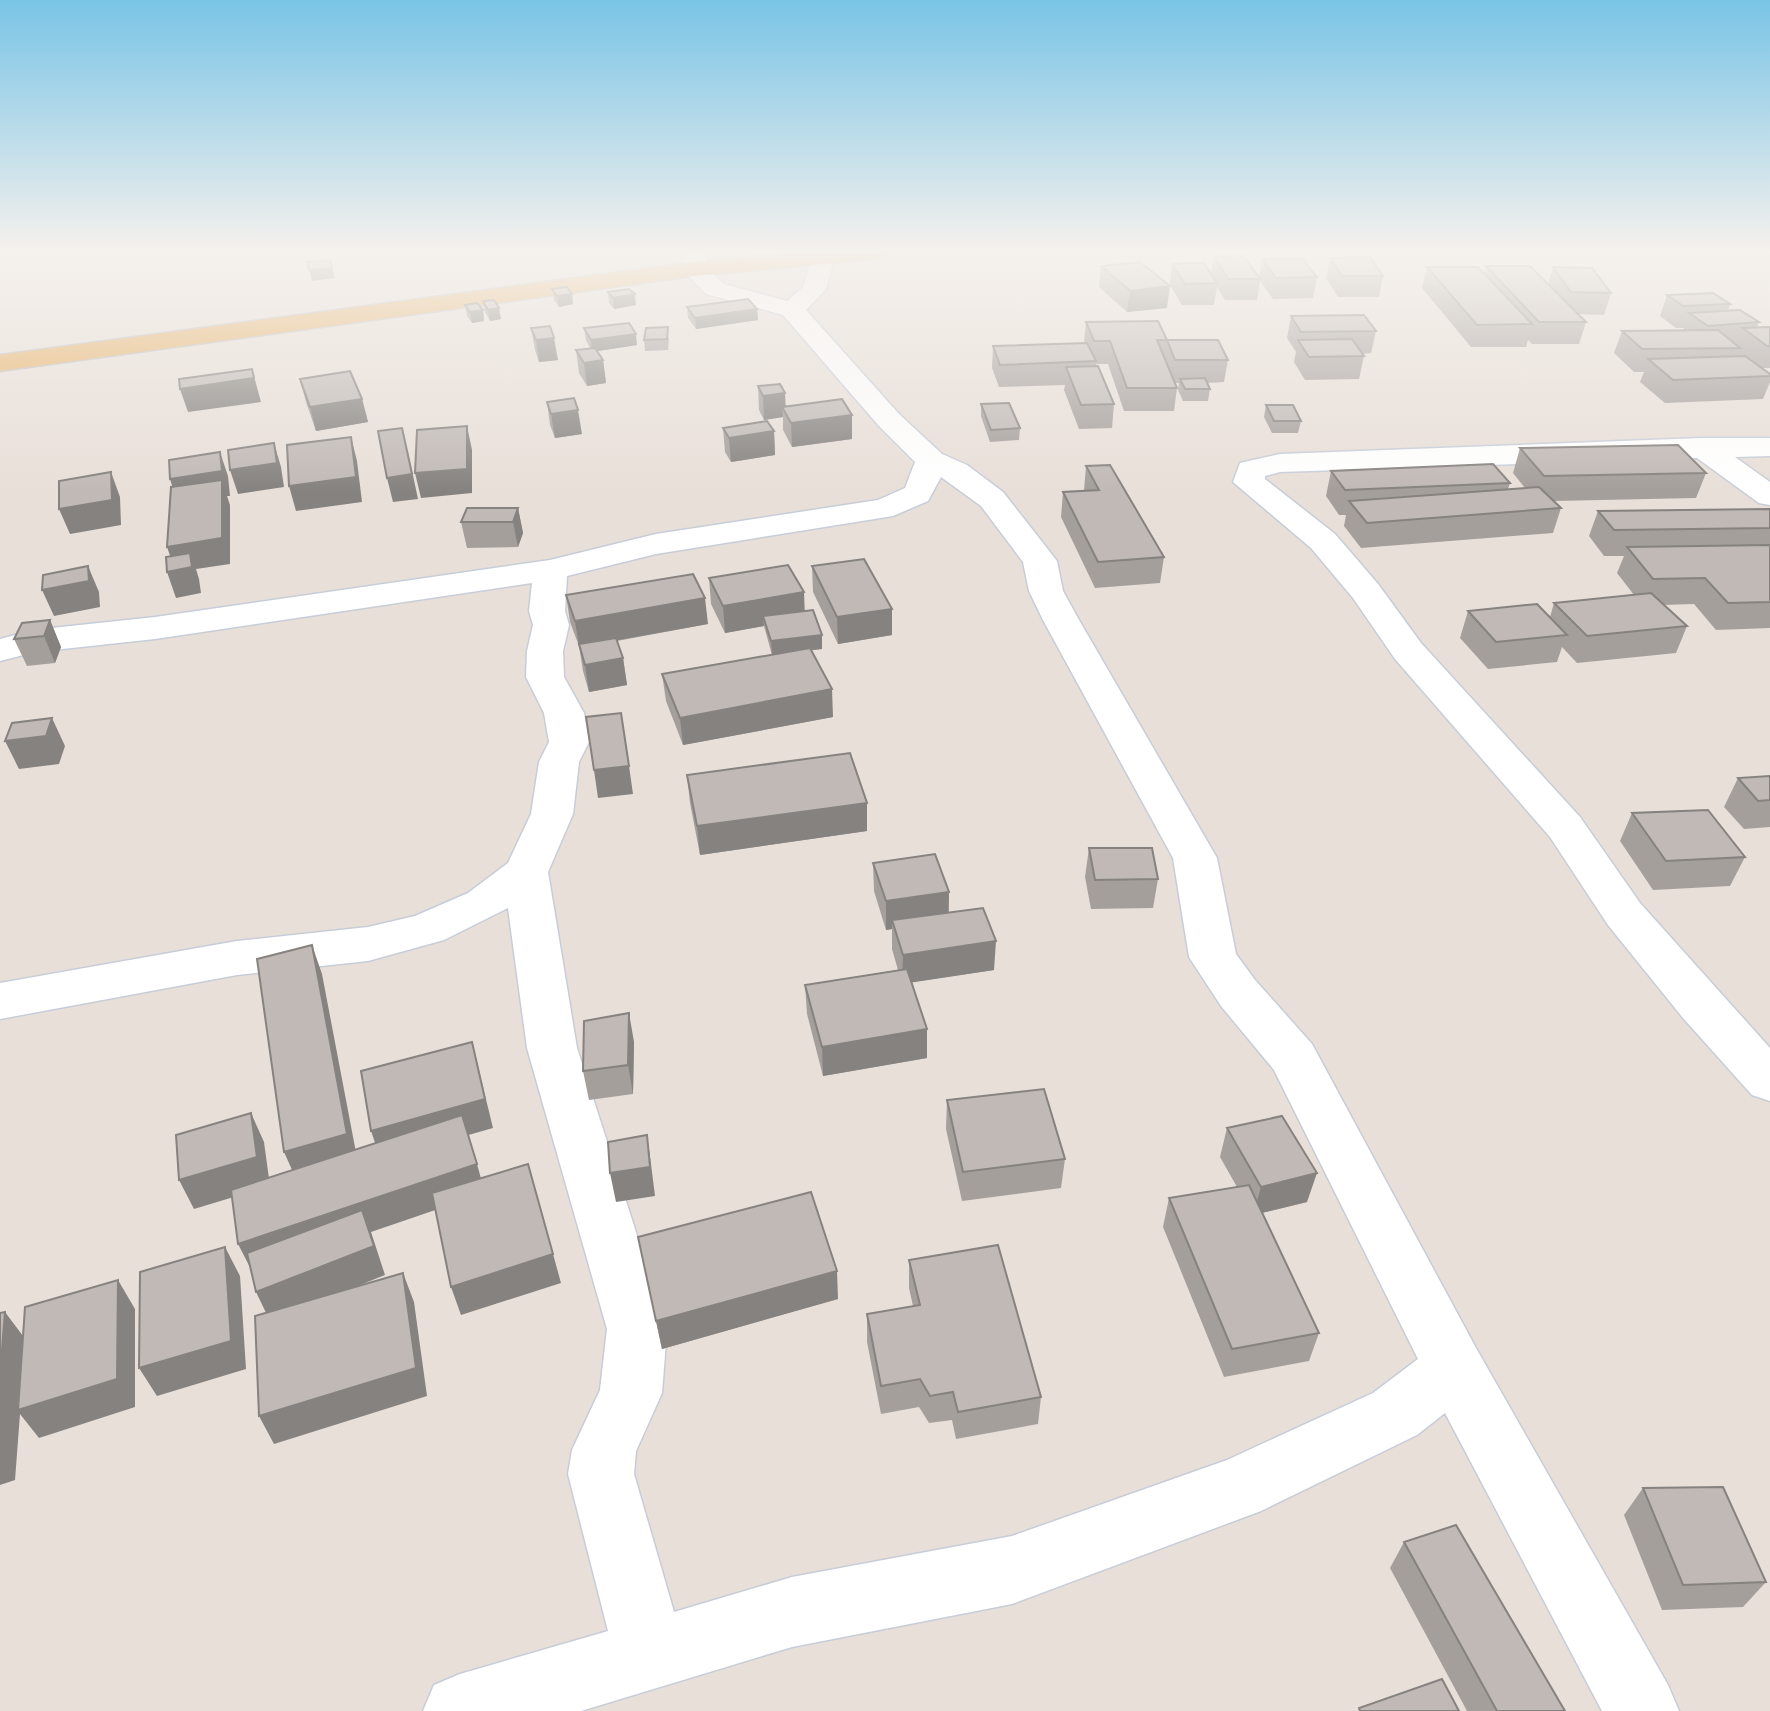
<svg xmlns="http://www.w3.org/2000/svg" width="1770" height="1711" viewBox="0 0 1770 1711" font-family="'PT Sans Narrow',sans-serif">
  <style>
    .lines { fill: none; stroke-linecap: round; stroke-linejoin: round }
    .minor-casing { stroke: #c7cdd8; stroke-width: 3 }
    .major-casing { stroke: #bebebe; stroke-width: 3 }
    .minor { fill: #fff; fill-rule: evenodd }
    .major { fill: #e5ae61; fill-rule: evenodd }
    .wall { fill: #a59f9c }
    .shaded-wall { fill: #86827f }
    .building { fill: #c0b9b5; stroke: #86827f; stroke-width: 2 }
  </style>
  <rect width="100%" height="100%" fill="#e8dfd8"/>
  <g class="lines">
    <defs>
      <path id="minor" d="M686,252H708L706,267L724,284L787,301L803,287L814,252H832L835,255L826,289L806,310L899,414L942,454L967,465L1003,492L1057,561L1063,591L1079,620L1217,858L1236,954L1255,980L1312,1044L1476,1348L1668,1685L1679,1711H1602L1445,1413L1417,1435L1261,1511L1012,1604L792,1647L581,1711H423L434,1685L460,1674L608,1631L568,1474L572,1450L600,1390L607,1329L527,1048L508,908L444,940L368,961L237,975L0,1019V983L237,941L368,927L415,916L468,893L508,863L531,814L539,762L549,742L544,713L526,677L527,651L533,625L529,611L532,583L155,639L35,652L0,661V639L33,630L155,617L550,560L656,534L878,500L905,488L915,462L879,426L783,315L706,294L682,269ZM941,477L981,506L1023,562L1029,591L1043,620L1173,858L1189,957L1221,1006L1274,1070L1418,1359L1373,1393L1227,1460L1012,1536L792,1577L674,1612L634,1474L636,1451L662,1393L667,1329L577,1048L548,872L573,814L579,762L589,742L584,713L564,677L563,651L569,625L565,611L567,576L656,554L893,516L928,501Z
        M1701,438H1770V456L1735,457L1770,482V505L1759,503L1697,458L1280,472L1265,476V479L1335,534L1378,584L1421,643L1580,817L1640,903L1770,1048V1101L1752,1095L1683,1018L1608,925L1550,837L1395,659L1353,598L1311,548L1233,482L1240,463L1280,454Z"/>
      <path id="major" d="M806,252H888L884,257L876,259L694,276L0,371V355L694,262Z"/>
    </defs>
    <use href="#minor" class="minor-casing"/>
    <use href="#major" class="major-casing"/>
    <use href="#minor" class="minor"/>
    <use href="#major" class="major"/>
  </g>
  <path class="wall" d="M1214,257L1259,277L1262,259L1317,277L1313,298L1273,299L1260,281L1257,300H1225L1217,287L1214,305H1182L1170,285L1172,264L1211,274Z
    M1330,258L1383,276L1379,297H1338L1326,278Z
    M1101,266L1167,308L1127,312L1099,287Z
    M1486,266L1548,284L1553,267L1611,293L1604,315L1577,314L1586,322L1579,344H1532L1528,340L1526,347H1471L1422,288L1427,267L1484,274Z
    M552,289L572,294L573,304L559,307L554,300Z
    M608,292L636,305L614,309L609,303Z
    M1667,295L1730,304L1728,311L1759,322L1757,328L1770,327V368H1762L1770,374V382L1763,399L1665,403L1640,382L1644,372H1634L1614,353L1622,331L1683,330L1684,328H1676L1660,316Z
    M483,301L501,319L490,321L485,312Z
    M465,305L483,310L484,321L472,323L467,316Z
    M687,307L757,309L758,320L696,329L688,318Z
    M1291,316L1376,331L1371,353L1362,354L1364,356L1359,379L1305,380L1294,362L1296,352L1287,338Z
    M1086,322L1167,340L1228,360L1224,382L1207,383L1210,389L1208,401H1183L1178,390L1179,383H1175L1177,388L1174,411H1124L1108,364H1096V366L1114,404L1112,428L1079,429L1064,390L1065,385L999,387L992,368L993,346L1084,343Z
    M531,328L558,360L539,362L535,350Z
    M584,328L637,345L597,351L603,360L606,383L587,386L579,373L576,350L590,348L586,340Z
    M669,338L668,350L645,351L644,340Z
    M300,379L362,399L368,422L316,431L306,402Z
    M758,386L786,406L852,439L792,447L783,430V417L764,420L759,410Z
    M547,402L582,434L555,438L550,425Z
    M981,404L1020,428L1019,440L990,442L981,416Z
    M1266,405L1301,421L1298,433H1272L1264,417Z
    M723,428L774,431L775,455L731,462L725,452Z
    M1520,448L1706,473L1696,498L1554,501L1561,508L1553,533L1361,548L1344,526L1346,515H1339L1326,496L1331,471L1510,483L1508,489L1525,488L1513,473Z
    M1086,466L1164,557L1160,583L1095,588L1061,517L1063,492L1084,491Z
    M518,508L523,533L518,547L467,548L461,522Z
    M1770,509V628L1716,630L1694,604L1663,605L1687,626L1676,653L1577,663L1562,647L1557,662L1488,669L1460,638L1468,611L1550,617L1554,603L1634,595L1617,573L1624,556H1604L1589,536L1598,511Z
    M812,566L892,609V635L838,644L813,592Z
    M709,578L805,611L822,635V649L811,650L833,717L683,745L666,701L662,674L772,655L764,626L725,633L711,604Z
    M566,595L708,624L617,641L623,658L627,685L589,692L583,671L579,646L570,622Z
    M50,620L61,647L55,663L27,666L14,639Z
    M687,775L867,803V831L700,855L690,803Z
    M1770,776V827L1744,829L1724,807L1738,778Z
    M1632,813L1745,857L1730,886L1653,890L1620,841Z
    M1089,848L1158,879L1153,908L1091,909L1085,877Z
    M873,863L949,892V912L994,970L912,982L927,1058L823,1076L807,1014L805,985L898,970L892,949V929L886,930L874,891Z
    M634,1042L633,1094L589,1100L583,1071Z
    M947,1100L1065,1159L1061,1188L962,1201L946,1129Z
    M1227,1128L1307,1202L1262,1213L1319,1333L1309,1361L1224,1377L1163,1227L1169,1198L1237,1187L1220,1157Z
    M638,1237L838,1299L662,1349Z
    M909,1260L1041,1397L1038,1424L956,1439L952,1420L929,1423L919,1407L881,1414L867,1342V1314L913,1306L909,1288Z
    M1643,1488L1766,1582L1743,1607L1662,1610L1624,1515Z
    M1404,1542L1565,1711H1467L1390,1568Z"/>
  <path class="shaded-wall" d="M332,268L335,278L312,281L309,270Z
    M1170,286L1167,308L1127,312L1130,291Z
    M572,294L573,304L559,307L557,296Z
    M635,294L636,305L614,309L613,298Z
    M499,308L501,319L490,321L488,310Z
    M757,309L758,320L696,329L695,318Z
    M483,310L484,321L472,323L470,312Z
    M636,334L637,345L592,352L591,340Z
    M554,338L558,360L539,362L536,340Z
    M603,360L606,383L587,386L584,363Z
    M252,369L261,402L188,412L180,389Z
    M785,393L786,414L782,407L783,417L764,420L763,396Z
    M362,399L368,422L316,431L310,407Z
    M578,410L582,434L555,438L551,414Z
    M852,415V439L792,447L791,423Z
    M467,426L472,450V493L421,498L415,473Z
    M774,431L775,455L731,462L729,438Z
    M351,437L357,461L362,502L296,511L289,486Z
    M274,443L281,467L284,487L238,494L230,470Z
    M220,452L228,476L230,496H227L230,505V564L196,569L199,579L201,593L176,598L167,572L175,570L167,547L178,504L170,479Z
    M408,452L418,499L393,502L387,478Z
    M111,472L120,497L121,525L70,534L59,509Z
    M518,508L523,533L518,547L513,522Z
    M88,566L99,592L100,607L54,616L42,590Z
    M804,592L805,618L763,616L764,626L725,633L723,606Z
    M705,598L708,624L579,647L575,621Z
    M892,609V635L838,644L837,617Z
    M50,620L61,647L55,663L44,636Z
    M822,635V649L772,655L771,641Z
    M623,658L627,685L589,692L585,665Z
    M832,689L833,717L683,745L680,718Z
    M52,718L65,746L59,764L19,769L5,741Z
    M629,766L633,794L598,798L594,770Z
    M867,803V831L700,855L697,826Z
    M949,892L948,920H892V929L886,930V901Z
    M996,941L994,970L902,984L903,955Z
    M312,945L322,974L358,1163L297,1181L284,1152Z
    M629,1013L634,1042L633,1094L628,1065Z
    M927,1029V1058L823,1076L822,1047Z
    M472,1042L493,1128L381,1160L371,1131Z
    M251,1113L264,1142L270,1186L194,1209L179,1180Z
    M647,1135L651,1164L655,1196L616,1202L610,1173Z
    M477,1164L485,1193L371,1232L385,1275L270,1321L256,1292L253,1273L238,1244Z
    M1317,1173L1307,1202L1253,1215L1261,1187Z
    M225,1247L240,1276L246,1369L157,1396L139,1368Z
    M553,1254L561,1283L461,1315L451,1287Z
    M837,1271L838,1299L662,1349L656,1321Z
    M403,1273L414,1302L427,1396L274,1444L259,1416Z
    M118,1280L135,1309V1407L39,1438L20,1414L15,1480L0,1485V1375L5,1312L26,1340Z"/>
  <path class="building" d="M1244,256L1260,279H1228L1214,257Z
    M1370,257L1383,276H1342L1330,258Z
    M1302,258L1317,277L1276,278L1262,259Z
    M330,260L332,268L309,270L307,262Z
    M1140,262L1170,286L1130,291L1101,266Z
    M1204,263L1217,283L1185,284L1172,264Z
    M1486,266H1530L1586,322H1539Z
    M1427,267H1478L1532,324L1477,325Z
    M1553,267L1592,268L1611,293L1571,292Z
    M567,287L572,294L557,296L552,289Z
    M629,289L635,294L613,298L608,292Z
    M1713,293L1730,304L1683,306L1667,295Z
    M748,299L757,309L695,318L687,307Z
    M494,300L499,308L488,310L483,301Z
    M477,303L483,310L470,312L465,305Z
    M1740,310L1759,322L1708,326L1689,313Z
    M1364,315L1376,331L1301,332L1291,316Z
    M1158,321L1167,340H1157L1177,388H1127L1110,341H1094L1086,322Z
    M629,323L636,334L591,340L584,328Z
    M550,326L554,338L536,340L531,328Z
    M668,327L667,339L644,340L646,328Z
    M1770,327V346H1767L1743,328Z
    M1718,330L1740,348L1642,349L1622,331Z
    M1352,339L1364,356L1309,357L1298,340Z
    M1167,340H1218L1228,360H1175Z
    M1087,343L1096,361L1000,365L993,346Z
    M595,348L603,360L584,363L576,350Z
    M1745,356L1770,374V376L1673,380L1648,359Z
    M1098,366L1114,404L1081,405L1066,367Z
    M252,369L254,378L180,389L179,379Z
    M350,371L362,399L310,407L300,379Z
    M1205,378L1210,389H1185L1180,379Z
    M780,384L785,393L763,396L758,386Z
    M574,398L578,410L551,414L547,402Z
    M842,399L852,415L791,423L782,407Z
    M1009,403L1020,428L991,430L981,404Z
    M1266,405H1293L1301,421H1274Z
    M767,421L774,431L729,438L723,428Z
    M467,426V469L415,473L417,430Z
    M402,428L412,474L387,478L378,431Z
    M351,437L356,477L289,486L287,445Z
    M274,443L277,463L230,470L228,450Z
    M1678,445L1706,473L1544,476L1520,448Z
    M220,452L222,471L170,479L169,460Z
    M1493,464L1510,483L1345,490L1331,471Z
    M1110,465L1164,557L1098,562L1063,492L1099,490L1086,466Z
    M111,472L112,500L59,509V481Z
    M222,480V538L167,547L171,487Z
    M1539,487L1561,508L1367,523L1349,501Z
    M467,508H518L513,522H461Z
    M1770,509V528L1614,530L1598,511Z
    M1770,545V602L1728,603L1705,578L1653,579L1627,547Z
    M190,553L192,567L167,572L166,557Z
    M864,559L892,609L837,617L812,566Z
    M788,565L804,592L723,606L709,578Z
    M88,566L89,581L42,590L43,575Z
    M693,574L705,598L575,621L566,595Z
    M1651,593L1687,626L1587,636L1554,603Z
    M1537,604L1567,635L1496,642L1468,611Z
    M813,610L822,635L771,641L763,616Z
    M50,620L44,636L14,639L22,623Z
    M616,638L623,658L585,665L579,644Z
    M810,648L832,689L680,718L662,674Z
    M621,713L629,766L594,770L586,717Z
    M52,718L46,736L5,741L12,723Z
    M850,753L867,803L697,826L687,775Z
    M1770,776V800L1758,801L1738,778Z
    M1708,810L1745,857L1666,861L1632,813Z
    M1089,848H1152L1158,879L1095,880Z
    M935,854L949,892L886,901L873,863Z
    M983,908L996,941L903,955L892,920Z
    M312,945L347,1134L284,1152L257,959Z
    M907,969L927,1029L822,1047L805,985Z
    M629,1013L628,1065L583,1071L584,1021Z
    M472,1042L485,1099L371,1131L361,1071Z
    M1044,1089L1065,1159L963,1172L947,1100Z
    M251,1113L257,1157L179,1180L176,1135Z
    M462,1115L477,1164L238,1244L231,1190Z
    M1282,1116L1317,1173L1261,1187L1227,1128Z
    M647,1135L650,1167L610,1173L608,1142Z
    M528,1164L553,1254L451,1287L432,1193Z
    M1249,1185L1319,1333L1232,1349L1169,1198Z
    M811,1192L837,1271L656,1321L638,1237Z
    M362,1210L374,1246L256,1292L247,1253Z
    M998,1245L1041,1397L958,1412L953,1392L930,1396L920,1379L881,1386L867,1314L920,1305L909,1260Z
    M225,1247L231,1341L139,1368L140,1272Z
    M403,1273L416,1368L259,1416L255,1316Z
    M118,1280L117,1379L18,1410L25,1307Z
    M5,1312L0,1375V1313Z
    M1723,1487L1766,1582L1683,1585L1643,1488Z
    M1456,1525L1565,1711H1497L1404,1542Z
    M1442,1679L1459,1711H1360L1359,1708Z"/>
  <linearGradient id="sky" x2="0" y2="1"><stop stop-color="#79c4e6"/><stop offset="0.51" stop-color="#f5f1ed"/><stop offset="1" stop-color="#f5f1ed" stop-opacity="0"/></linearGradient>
  <rect width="1770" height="491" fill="url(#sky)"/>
</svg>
